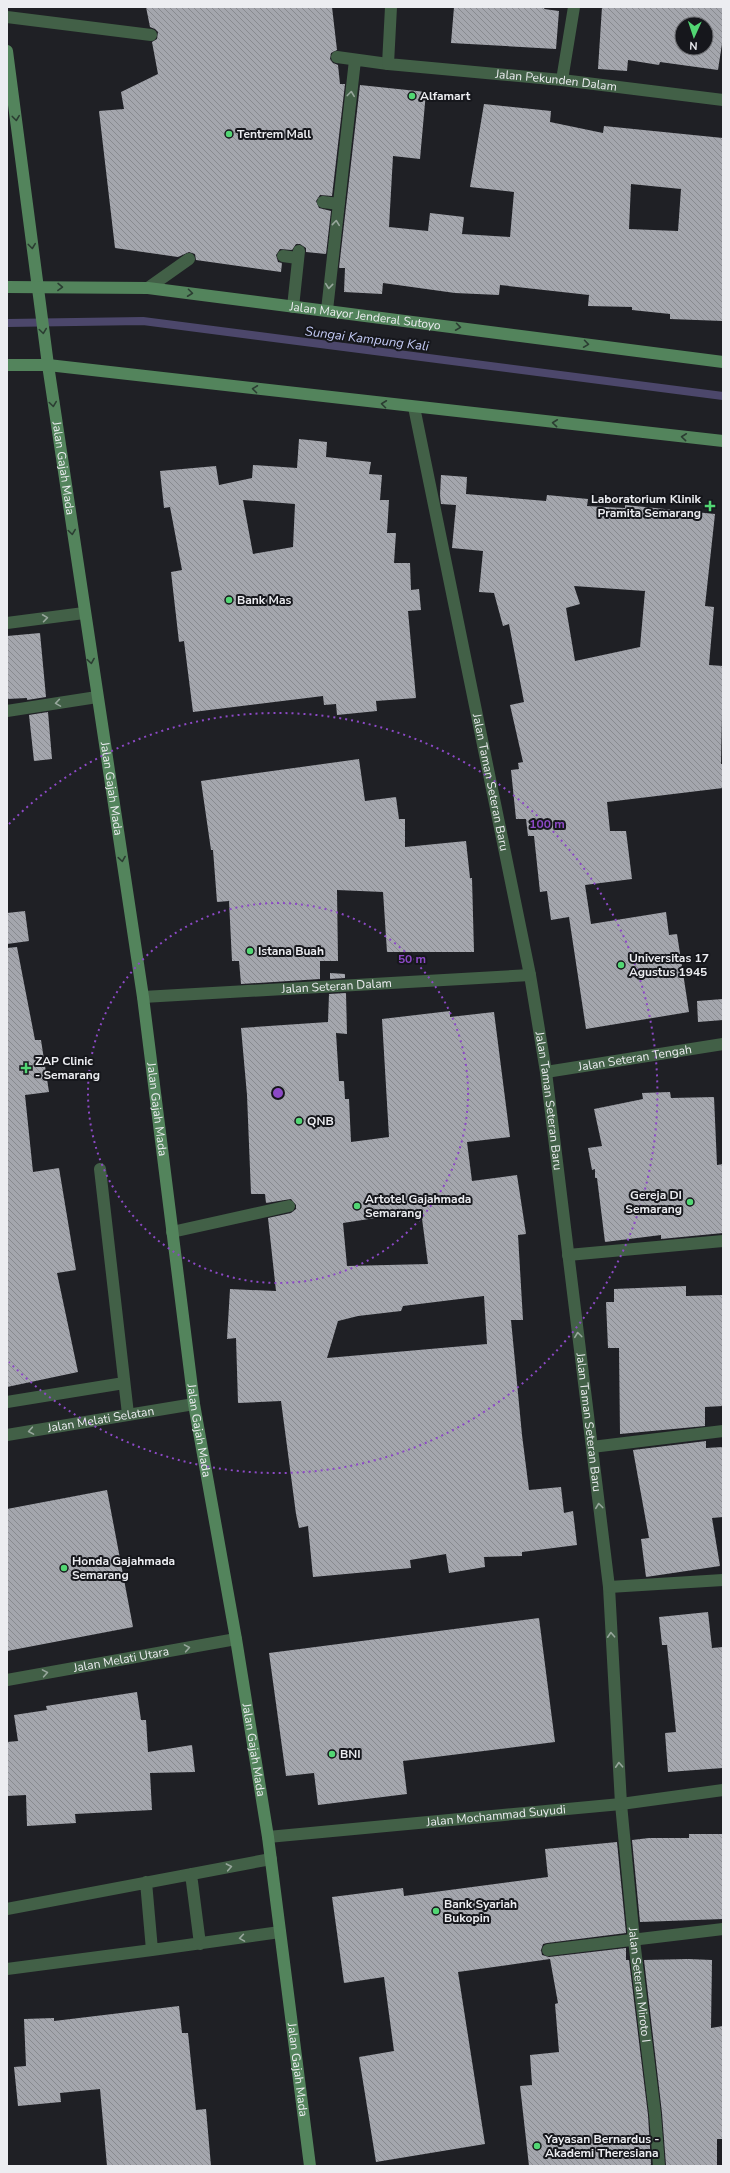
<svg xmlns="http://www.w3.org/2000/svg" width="730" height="2173" viewBox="0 0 730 2173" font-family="'Nunito Sans',sans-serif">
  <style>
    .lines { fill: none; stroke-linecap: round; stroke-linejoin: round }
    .stream { stroke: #4c476b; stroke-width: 8 }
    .building { fill: url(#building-back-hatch); fill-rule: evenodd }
    .lane { stroke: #426047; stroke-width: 12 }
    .street { stroke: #426047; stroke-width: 12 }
    .secondary { stroke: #53845c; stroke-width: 12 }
    .oneway { stroke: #97a69c }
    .oneway2 { stroke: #2b3d32 }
    .ring { fill: none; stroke: #8c49c6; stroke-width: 2; stroke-dasharray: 2 4 }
    .poi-dot { fill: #52d673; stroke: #16171c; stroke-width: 1.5 }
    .labels { text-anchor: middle; stroke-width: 4; stroke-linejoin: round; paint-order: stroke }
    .street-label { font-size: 12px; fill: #ecedf1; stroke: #16171c }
    .poi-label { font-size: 12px; font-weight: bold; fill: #ecedf1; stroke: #16171c; text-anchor: start }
    .water-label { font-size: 13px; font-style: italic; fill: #c3caf5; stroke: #16171c }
    .centre { fill: #8c49c6; stroke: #16171c; stroke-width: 2 }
    .ring-label { font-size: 12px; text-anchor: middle; font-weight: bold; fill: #8c49c6; stroke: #16171c; stroke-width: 4; stroke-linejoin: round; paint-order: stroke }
  </style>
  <defs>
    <pattern id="building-back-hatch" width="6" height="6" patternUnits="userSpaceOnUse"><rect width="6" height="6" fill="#a4a6ad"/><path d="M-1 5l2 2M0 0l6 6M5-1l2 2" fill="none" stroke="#888a8f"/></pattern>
  </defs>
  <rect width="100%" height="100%" fill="#1f2025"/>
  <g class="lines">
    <path class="stream" d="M7,323L143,321L723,396"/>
  </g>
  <path class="building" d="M146,7H332L337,50L331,53L330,59L333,63L338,65L340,84H345L332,196L320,195L316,201L319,208L331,211L326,254L306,252V248L300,244H296L292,250L280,249L276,255L278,262L282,263L281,272L196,260L195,254L189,252L178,257L115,248L99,111L124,109L121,92L158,74L152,42L157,39L158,32L155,29L150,27Z
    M454,7H545L544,9L559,11L556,49L451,43Z
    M602,7H723V37L718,70L660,62L659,65L628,60L627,71L598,69ZM682,24H706V48H682Z
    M360,85L426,92L420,159L393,156L389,227L428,231L430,213L464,217L462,234L510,237L514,192L470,187L484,104L551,111L550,122L603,133L604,126L723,138V321L670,319V314L632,310V307L588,306L589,295L500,285L499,295L455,293L383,283L382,294L344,292L345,268H339ZM631,184L681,189L678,231L629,229Z
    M299,439L327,442L326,457L371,462L369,474L382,475L380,500H389L387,533H396L394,563H410L411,590L419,589L421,610L408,611L416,698L376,701L377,711L337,715L336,704L324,705L323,696L193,712L184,641L179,642L171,572L182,570L170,507L164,508L160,471L216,466L219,485L252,478L253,465L297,468ZM243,500L295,504L293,547L253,554Z
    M441,475L467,477L466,494L546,501L547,495L588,499L587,506L625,508V505L715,514L705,606L714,607L709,665L723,666L721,764H723V788L607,802L610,831H626L632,879L585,885L591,924L666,912L669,935L677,934L689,1012L586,1029L569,917L551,920L547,891L540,892L534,836H528L526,819H516L511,770L519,769L518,763L523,762L510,705L524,702L509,624L503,626L494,593L479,592L483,551L452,548L456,505L441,504L440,495ZM574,586L645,591L640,647L575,661L566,608L580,604Z
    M40,633L46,697L27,700V698L7,699V636Z
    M48,712L52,759L34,761L29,715Z
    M359,759L365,801L396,797L399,819H405V847L466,841L470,878H472L474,952H387L383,892L337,890L338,961H320V979L241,984L239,961H232L229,901L217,902L213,850H211L201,781Z
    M25,911L29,941L7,944V913Z
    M17,947L35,1040H41L49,1092L25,1095L33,1172L59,1168L76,1270L57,1273L78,1372L7,1387V948Z
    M330,973L345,974V978L330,979Z
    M346,993L347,1034L336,1033L339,1081H344L345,1099H349L351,1142L389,1137L382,1019L450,1011V1017L494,1012L510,1137L467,1142L472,1181L517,1175L526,1234L518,1235L523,1320H511L522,1435L529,1490L561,1487L564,1513L573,1511L577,1545L522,1552V1556L484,1557L485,1567L449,1573L446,1554L410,1560L411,1568L313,1577L308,1526L299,1528L296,1514L281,1401L238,1403L236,1338L227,1339L230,1289L276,1291L268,1218L291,1213L296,1209V1205L291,1199L266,1203L265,1194H251L247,1095L241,1028L328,1022L329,994ZM421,1211L428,1264L347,1266L343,1223ZM484,1296L487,1344L327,1358L338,1321L358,1316L401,1311L403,1306Z
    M723,999V1020L698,1022L697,1001Z
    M670,1092L671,1098L714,1097L717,1165L723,1164V1233L661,1239V1235L605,1242L597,1178H595V1169L592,1170L588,1148L602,1146L594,1109L643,1099L642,1093Z
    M686,1286V1296L723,1295V1406L705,1407V1426L620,1434L619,1348H608L606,1302H614V1289Z
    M706,1441V1448L723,1447V1517L712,1518L720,1566L646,1577L641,1539L649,1538L633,1450Z
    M107,1490L133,1627L7,1651V1509Z
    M708,1612L712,1648L723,1647V1768L668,1772L665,1733L676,1732L667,1645H662L659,1617Z
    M539,1618L555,1742L403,1761L407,1794L318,1805L314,1773L286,1776L269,1653Z
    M137,1692L141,1720H146L148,1752L192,1745L195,1772L150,1773L152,1810L75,1814L76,1823L27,1826L26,1795L7,1796V1742L18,1741L14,1715L47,1710L46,1706Z
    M689,1834H723V1919L640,1922L632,1840L649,1838H689Z
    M617,1842L626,1933L547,1943L543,1944L541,1950L542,1955L549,1957L626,1948V1960H629L648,2115L651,2164L650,2166H529L520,2086L532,2085L530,2055L559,2052L555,2004L558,2003L550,1959L458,1972L485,2144L376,2162L359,2057L394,2051L384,1977L344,1983L332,1897L403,1888L404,1896L548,1877L545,1849Z
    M688,1959L712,1960L711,2028L723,2026V2139H717V2166L666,2165L662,2113L644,1960Z
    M179,2006L182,2033H188L196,2110L206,2109L211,2166H107L100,2089L60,2093L61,2102L18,2106L14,2067L26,2066L24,2019L54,2018V2021Z"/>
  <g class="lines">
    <path class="lane" d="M7,17L151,35
      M337,57L388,64
      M323,202L339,204
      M283,256L297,258
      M148,288L189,259
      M293,307L299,251
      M327,310L355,60
      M7,623L84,613
      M7,711L97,697
      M100,1169L128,1414
      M172,1232L289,1206
      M7,1402L124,1383
      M191,1874L200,1944
      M7,1909L271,1859
      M152,1950L280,1932
      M7,1969L152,1950L146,1882"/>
    <g class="street">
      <path id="s1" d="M391,7L388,64L562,80L723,100"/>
      <path d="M562,80L574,7"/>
      <path id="s2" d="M414,407L530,975L546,1072L609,1587L621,1804L634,1940L655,2114L659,2166"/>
      <path id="s3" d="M143,997L530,975"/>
      <path id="s4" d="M546,1072L723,1044"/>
      <path d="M568,1255L723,1241"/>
      <path id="s5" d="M7,1435L194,1404"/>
      <path d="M592,1447L723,1431"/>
      <path d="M609,1587L723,1580"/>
      <path id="s6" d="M7,1680L236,1639"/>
      <path id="s7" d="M268,1837L621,1804L723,1790"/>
      <path d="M548,1950L723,1929"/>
    </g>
    <g class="secondary">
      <path id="s8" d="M7,51L48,365L143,997L194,1404L236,1639L268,1837L310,2166"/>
      <path id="s9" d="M7,287L148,288L723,362"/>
      <path d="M7,365H48L723,441"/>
    </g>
  </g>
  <defs><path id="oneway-chevron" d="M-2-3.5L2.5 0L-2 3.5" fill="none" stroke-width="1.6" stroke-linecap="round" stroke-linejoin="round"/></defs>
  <g class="oneway">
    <use href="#oneway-chevron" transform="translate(351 94) rotate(-83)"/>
    <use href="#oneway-chevron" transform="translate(336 223) rotate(-84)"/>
    <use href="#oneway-chevron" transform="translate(329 286) rotate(96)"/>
    <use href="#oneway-chevron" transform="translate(45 618) rotate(-8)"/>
    <use href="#oneway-chevron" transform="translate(58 703) rotate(171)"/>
    <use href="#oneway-chevron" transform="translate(578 1335) rotate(-97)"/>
    <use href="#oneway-chevron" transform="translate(31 1431) rotate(170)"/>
    <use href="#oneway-chevron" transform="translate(599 1506) rotate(-97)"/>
    <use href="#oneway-chevron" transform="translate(611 1635) rotate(-93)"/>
    <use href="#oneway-chevron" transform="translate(187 1648) rotate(-10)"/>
    <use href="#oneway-chevron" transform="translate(45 1673) rotate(-10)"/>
    <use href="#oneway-chevron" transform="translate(619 1765) rotate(-93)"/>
    <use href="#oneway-chevron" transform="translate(229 1867) rotate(-11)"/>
    <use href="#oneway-chevron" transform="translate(242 1938) rotate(171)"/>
  </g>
  <g class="oneway2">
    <use href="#oneway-chevron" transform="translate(16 118) rotate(83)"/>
    <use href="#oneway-chevron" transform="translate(32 246) rotate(83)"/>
    <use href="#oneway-chevron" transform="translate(60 287) rotate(1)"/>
    <use href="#oneway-chevron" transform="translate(190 293) rotate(7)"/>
    <use href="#oneway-chevron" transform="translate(458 327) rotate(8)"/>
    <use href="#oneway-chevron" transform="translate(43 331) rotate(82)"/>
    <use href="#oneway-chevron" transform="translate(586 344) rotate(8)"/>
    <use href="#oneway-chevron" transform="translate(255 389) rotate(-173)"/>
    <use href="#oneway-chevron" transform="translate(53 404) rotate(82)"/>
    <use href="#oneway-chevron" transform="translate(384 404) rotate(-173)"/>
    <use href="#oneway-chevron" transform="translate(555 423) rotate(-174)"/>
    <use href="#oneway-chevron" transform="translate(684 437) rotate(-174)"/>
    <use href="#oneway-chevron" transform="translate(72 532) rotate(82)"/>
    <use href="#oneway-chevron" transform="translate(91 661) rotate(81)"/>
    <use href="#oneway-chevron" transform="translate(122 859) rotate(81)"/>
  </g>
  <g class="ring">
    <circle cx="278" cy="1093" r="190"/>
    <path d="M9 824A380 380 0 1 1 9 1362"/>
  </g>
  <g class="poi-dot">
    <circle cx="412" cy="96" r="4"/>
    <circle cx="229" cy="134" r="4"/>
    <path d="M708 500h4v4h4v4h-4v4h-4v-4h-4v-4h4z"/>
    <circle cx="229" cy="600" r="4"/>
    <circle cx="250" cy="951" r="4"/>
    <circle cx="621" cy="965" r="4"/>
    <path d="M24 1062h4v4h4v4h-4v4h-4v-4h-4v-4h4z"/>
    <circle cx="299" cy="1121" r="4"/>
    <circle cx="690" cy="1202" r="4"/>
    <circle cx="357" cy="1206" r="4"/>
    <circle cx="64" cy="1568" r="4"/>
    <circle cx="332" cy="1754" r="4"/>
    <circle cx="436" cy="1911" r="4"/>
    <circle cx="537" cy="2146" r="4"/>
  </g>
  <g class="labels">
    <g class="street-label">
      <text dy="4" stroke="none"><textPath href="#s1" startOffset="226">Jalan Pekunden Dalam</textPath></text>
      <text dy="4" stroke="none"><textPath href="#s9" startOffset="360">Jalan Mayor Jenderal Sutoyo</textPath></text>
      <text dy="4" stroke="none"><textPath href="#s8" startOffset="421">Jalan Gajah Mada</textPath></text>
      <text dy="4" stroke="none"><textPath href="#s2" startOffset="383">Jalan Taman Seteran Baru</textPath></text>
      <text dy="4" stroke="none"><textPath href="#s8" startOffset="745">Jalan Gajah Mada</textPath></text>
      <text dy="4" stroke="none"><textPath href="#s3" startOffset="194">Jalan Seteran Dalam</textPath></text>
      <text dy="4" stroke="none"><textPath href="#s4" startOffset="90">Jalan Seteran Tengah</textPath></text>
      <text dy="4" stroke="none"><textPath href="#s2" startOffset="707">Jalan Taman Seteran Baru</textPath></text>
      <text dy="4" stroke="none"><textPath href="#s8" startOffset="1069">Jalan Gajah Mada</textPath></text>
      <text dy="4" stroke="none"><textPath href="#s5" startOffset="95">Jalan Melati Selatan</textPath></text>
      <text dy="4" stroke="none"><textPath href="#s2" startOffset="1031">Jalan Taman Seteran Baru</textPath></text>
      <text dy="4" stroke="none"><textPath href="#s8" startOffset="1393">Jalan Gajah Mada</textPath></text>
      <text dy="4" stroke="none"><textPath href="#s6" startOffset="116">Jalan Melati Utara</textPath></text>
      <text dy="4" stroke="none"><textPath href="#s8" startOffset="1717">Jalan Gajah Mada</textPath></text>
      <text dy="4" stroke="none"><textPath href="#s7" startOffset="229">Jalan Mochammad Suyudi</textPath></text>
      <text dy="4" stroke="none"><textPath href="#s2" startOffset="1596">Jalan Seteran Miroto I</textPath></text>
      <text dy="4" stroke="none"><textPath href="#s8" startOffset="2040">Jalan Gajah Mada</textPath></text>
    </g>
    <g class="poi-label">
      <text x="420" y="100">Alfamart</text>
      <text x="237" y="138">Tentrem Mall</text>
      <text x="701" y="503" text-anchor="end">Laboratorium Klinik<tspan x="701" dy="14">Pramita Semarang</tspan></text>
      <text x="237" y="604">Bank Mas</text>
      <text x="258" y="955">Istana Buah</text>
      <text x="629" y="962">Universitas 17<tspan x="629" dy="14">Agustus 1945</tspan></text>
      <text x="35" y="1065">ZAP Clinic<tspan x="35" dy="14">- Semarang</tspan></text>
      <text x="307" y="1125">QNB</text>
      <text x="682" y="1199" text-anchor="end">Gereja DI<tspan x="682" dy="14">Semarang</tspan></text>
      <text x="365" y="1203">Artotel Gajahmada<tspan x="365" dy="14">Semarang</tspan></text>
      <text x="72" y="1565">Honda Gajahmada<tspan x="72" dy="14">Semarang</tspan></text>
      <text x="340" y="1758">BNI</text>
      <text x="444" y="1908">Bank Syariah<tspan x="444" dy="14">Bukopin</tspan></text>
      <text x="545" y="2143">Yayasan Bernardus -<tspan x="545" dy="14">Akademi Theresiana</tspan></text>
    </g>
    <g class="water-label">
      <text transform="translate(367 338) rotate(7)" y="5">Sungai Kampung Kali</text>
    </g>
  </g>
  <circle cx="278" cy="1093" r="6" class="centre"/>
  <g class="ring-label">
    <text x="547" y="828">100 m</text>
    <text x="412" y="963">50 m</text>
  </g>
  <rect width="730" height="2173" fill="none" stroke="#ecedf1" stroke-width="16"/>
  <g transform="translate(694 36) rotate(183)"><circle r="19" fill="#16171c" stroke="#6c6d71"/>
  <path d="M0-3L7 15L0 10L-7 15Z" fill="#52d673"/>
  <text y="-6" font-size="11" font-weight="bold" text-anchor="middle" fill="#ecedf1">N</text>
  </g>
</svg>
